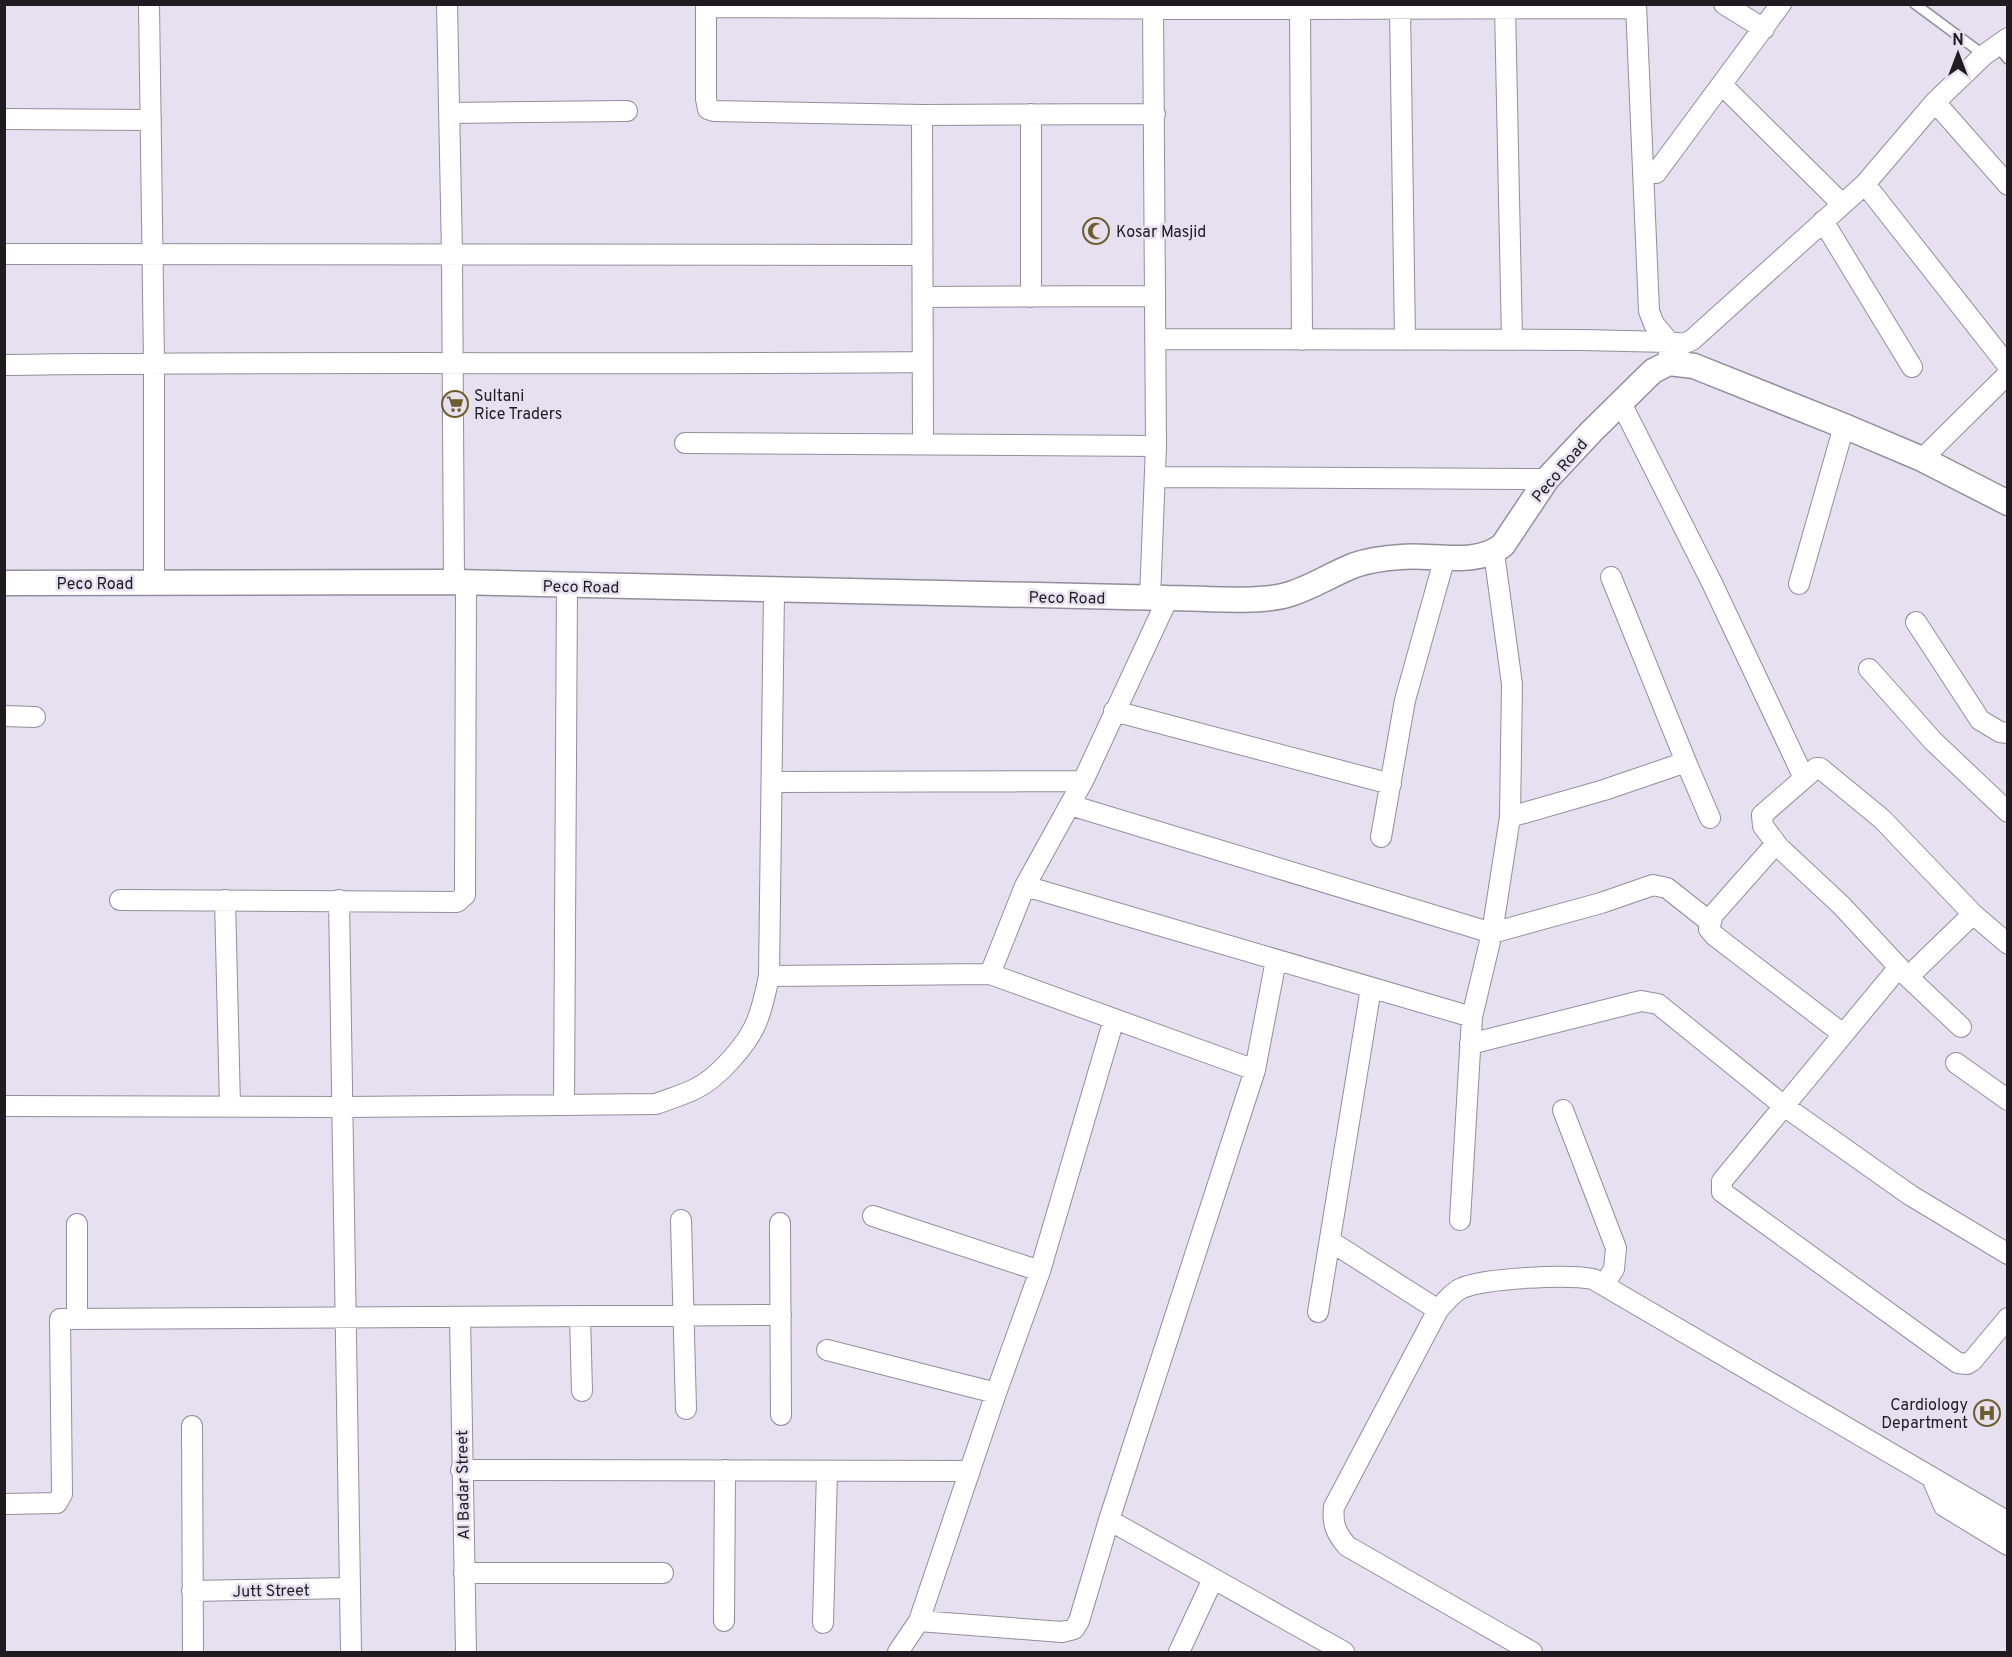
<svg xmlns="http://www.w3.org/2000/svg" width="2012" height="1657" viewBox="0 0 2012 1657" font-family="Overpass,sans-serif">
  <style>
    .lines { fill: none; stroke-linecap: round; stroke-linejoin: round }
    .service-casing { stroke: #938e9c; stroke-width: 12 }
    .minor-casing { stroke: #938e9c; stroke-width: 22 }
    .tertiary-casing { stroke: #938e9c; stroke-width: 27 }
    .service { stroke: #fff; stroke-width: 9 }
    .minor { stroke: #fff; stroke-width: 20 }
    .tertiary { stroke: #fff; stroke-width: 24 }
    .labels { text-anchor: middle; stroke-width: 5; stroke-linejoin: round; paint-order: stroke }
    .poi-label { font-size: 16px; fill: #1e1c21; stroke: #e6e0f0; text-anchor: start }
    .street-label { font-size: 16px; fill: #1e1c21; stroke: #e6e0f0 }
  </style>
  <rect width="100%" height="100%" fill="#e6e0f0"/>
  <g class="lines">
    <defs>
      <path id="service" d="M1915,4L1984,55
        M1997,46L2008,59"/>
      <path id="minor" d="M149,4L154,363V583
        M447,4L452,255L454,582
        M706,4V99L708,109L714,111L922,115L1155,114
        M1636,4L1649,311L1654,324L1669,342
        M1724,4L1764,29
        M706,7L1300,9L1636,8
        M1505,7L1512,340
        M1400,8L1405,340
        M1300,9L1302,340
        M1722,85L1842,204
        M1935,102L2008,185
        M449,113L627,111
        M1031,114V297
        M922,115L923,443
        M4,119L151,120
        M1643,173H1656L1781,4
        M1865,184L2008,366
        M1823,221L1912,367
        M4,254L922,255
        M923,297L1154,296
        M1155,339L1582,340L1669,342
        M1669,354V342L1683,344L1692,340L1865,184L1935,102L1984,55L2008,38
        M4,365C310,361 616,365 922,362
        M1621,403L1712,583L1804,778
        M685,443L1156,446
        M1922,459L2008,374
        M1156,477L1547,479
        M1611,577L1686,762L1710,818
        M1799,584L1844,426
        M1150,598L1156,446L1153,4
        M1916,622L1980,720L2000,732L2008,733
        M1869,669L1933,741L2008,812
        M1114,711L1391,784
        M4,716L35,717
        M772,782L1083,781
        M1070,805L1492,933L1601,903L1653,885L1667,888L1710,922
        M1510,817L1604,790L1686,762
        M1381,837L1405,700L1445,557
        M1778,846L1763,826L1762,815L1816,768H1820L1882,819L1973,914L2008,944
        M1025,886L1472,1017
        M120,900L457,902L465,895L466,583
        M225,900L230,1106
        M339,900L351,1652
        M1899,967L1722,1181V1192L1958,1363L1967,1364L1972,1361L2008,1318
        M990,974L1025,886L1083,781L1168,598
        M769,976L990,974L1255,1070
        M1908,977L1973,914
        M1843,1034L1715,936L1709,929L1713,915L1774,846L1781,849L1841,905L1908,977L1961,1027
        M1470,1044L1641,1001L1658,1004L1784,1106L1910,1195L2008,1254
        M1956,1063L2008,1100
        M564,1105L567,585
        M4,1106L344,1107L656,1104C669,1099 683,1095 695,1089C718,1078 748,1044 757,1021C763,1006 766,991 769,976L774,591
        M1563,1110L1616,1248L1614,1269L1604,1285
        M873,1216L1040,1271
        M681,1220L686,1409
        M1460,1220L1472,1017L1492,933L1510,817L1512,684L1494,553
        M780,1223L781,1415
        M1330,1241L1438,1310
        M1318,1312L1371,988
        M580,1316L582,1391
        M460,1317L466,1652
        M77,1319V1224
        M827,1350L996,1393
        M192,1426L193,1652
        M461,1470L970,1471
        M1932,1478L1944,1506L2008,1545
        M4,1504L57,1503L62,1494L60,1319L781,1315
        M1109,1520L1344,1652
        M464,1573H663
        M192,1591L350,1588
        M724,1621L725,1470
        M919,1621L1062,1632L1074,1629L1079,1621L1109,1520L1255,1070L1276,960
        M823,1623L827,1471
        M898,1652L919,1621L996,1393L1040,1271L1114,1019
        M1179,1652L1213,1579
        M1532,1652L1347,1546C1336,1533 1332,1524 1334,1507L1438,1310C1445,1302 1453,1292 1462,1288C1486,1278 1567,1274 1593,1279L2008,1522"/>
      <path id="tertiary" d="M4,583L454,582L1168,598C1203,598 1250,603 1283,596C1309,590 1331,574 1355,565C1370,560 1385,558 1401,557C1433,554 1477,567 1503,545L1547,479L1591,432L1653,371L1669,363L1694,366L1844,426L1922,459L2008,503"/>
    </defs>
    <use href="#service" class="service-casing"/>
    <use href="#minor" class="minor-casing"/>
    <use href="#tertiary" class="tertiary-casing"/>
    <use href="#service" class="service"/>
    <use href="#minor" class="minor"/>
    <use href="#tertiary" class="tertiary"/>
  </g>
  <defs>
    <symbol id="mosque-ring" viewBox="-11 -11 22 22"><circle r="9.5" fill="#e6e0f0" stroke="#6d5e2b" stroke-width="1.5"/><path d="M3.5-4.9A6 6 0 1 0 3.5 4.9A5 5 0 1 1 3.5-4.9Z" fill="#6d5e2b"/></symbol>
    <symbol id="supermarket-ring" viewBox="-11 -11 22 22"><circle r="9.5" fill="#e6e0f0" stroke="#6d5e2b" stroke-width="1.5"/><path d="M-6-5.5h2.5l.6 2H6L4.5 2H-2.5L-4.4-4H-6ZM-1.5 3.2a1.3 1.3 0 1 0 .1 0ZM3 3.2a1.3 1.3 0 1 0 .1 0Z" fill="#6d5e2b"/></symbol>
    <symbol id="hospital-ring" viewBox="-11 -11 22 22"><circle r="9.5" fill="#e6e0f0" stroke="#6d5e2b" stroke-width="1.5"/><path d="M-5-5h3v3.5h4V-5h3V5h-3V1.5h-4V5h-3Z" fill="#6d5e2b"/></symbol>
  </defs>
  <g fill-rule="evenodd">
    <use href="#mosque-ring" x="1081" y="216" width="30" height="30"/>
    <use href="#supermarket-ring" x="440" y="389" width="30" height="30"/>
    <use href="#hospital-ring" x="1972" y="1398" width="30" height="30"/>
  </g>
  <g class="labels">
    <g class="poi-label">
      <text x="1116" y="237">Kosar Masjid</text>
      <text x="474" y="401">Sultani<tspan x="474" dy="18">Rice Traders</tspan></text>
      <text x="1968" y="1410" text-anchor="end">Cardiology<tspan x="1968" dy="18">Department</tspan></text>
    </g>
    <g class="street-label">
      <text transform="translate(1559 470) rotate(-50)" y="6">Peco Road</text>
      <text x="95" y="589">Peco Road</text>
      <text transform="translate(581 586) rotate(1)" y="6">Peco Road</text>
      <text transform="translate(1067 597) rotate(1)" y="6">Peco Road</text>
      <text transform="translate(462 1485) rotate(-91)" y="6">Al Badar Street</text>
      <text transform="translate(271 1590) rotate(-1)" y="6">Jutt Street</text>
    </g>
  </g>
  <rect width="2012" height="1657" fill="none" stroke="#1e1c21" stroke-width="12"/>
  <g transform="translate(1958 54)" stroke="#e6e0f0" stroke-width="4.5" paint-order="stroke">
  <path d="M0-4.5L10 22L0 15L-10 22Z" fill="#1e1c21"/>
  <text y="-9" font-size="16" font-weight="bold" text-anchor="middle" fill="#1e1c21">N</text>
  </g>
</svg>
